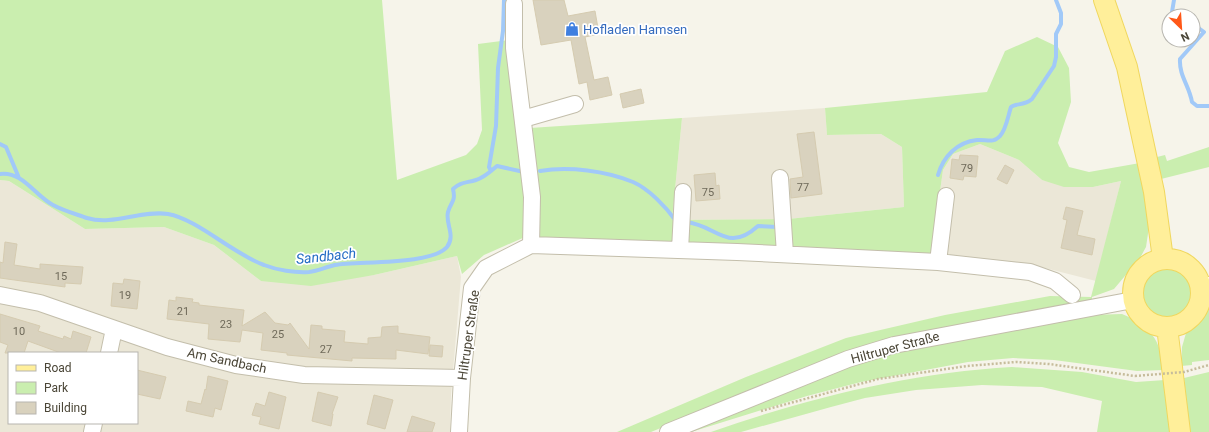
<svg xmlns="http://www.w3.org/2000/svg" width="1209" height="432" viewBox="0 0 1209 432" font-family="Roboto,sans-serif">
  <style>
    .residential { fill: #ebe7d7; fill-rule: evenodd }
    .green { fill: #caeeaf }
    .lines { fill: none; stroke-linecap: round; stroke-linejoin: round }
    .stream { stroke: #a1c9f8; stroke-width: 4 }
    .building { fill: #d9d2be; stroke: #d5cbb0 }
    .minor-casing { stroke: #c3beab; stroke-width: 18 }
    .major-casing { stroke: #f0d75e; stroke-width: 22 }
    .path { stroke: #c6bc9b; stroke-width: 2.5; stroke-dasharray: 2 2; stroke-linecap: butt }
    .minor { stroke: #fff; stroke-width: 16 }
    .major { stroke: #ffef9a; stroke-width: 20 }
    .path-bridge { stroke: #c6bc9b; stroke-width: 2.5; stroke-dasharray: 2 2; stroke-linecap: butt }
    .labels { text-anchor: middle; stroke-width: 3.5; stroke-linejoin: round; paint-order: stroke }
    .number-label { font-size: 11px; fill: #6e6959 }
    .shop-label { font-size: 13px; fill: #366cbe; stroke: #fff; text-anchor: start }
    .street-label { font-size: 13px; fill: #4b4637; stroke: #fff }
    .water-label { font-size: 14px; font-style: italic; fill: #236cc4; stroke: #fff }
  </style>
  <rect width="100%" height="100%" fill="#f6f4ea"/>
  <path class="residential" d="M825,108L827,135L881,134L902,147L904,207L788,219L672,220L682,118Z
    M980,144L1019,160L1042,180L1093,187L1121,181L1096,281L1045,268L931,255L943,170L953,154Z
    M0,180L9,181L85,229L164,227L214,245L261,281L374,275L457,256L461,277L451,395L450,432H0ZM9,353H137V423H9Z"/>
  <path class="green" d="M0,0H382L397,180L466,155L477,144L482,130L478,44L509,40L530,128L682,118L672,220L788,219L904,207L902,147L881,134L827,135L825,108L987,92L1005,51L1037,37L1058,47L1069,68L1071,102L1058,143L1069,167L1089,172L1140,163L1149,227L1146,247L1140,258L1114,289L1092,297V300L818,363L651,432H617L746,377L846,338L945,315L1050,296L1091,297L1121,181L1093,187H1064L1042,180L1019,160L980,144L953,154L943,170L931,255L540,240L539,197L525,237L484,255L462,274L457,256L374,275L311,286L261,281L214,245L164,227L85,229L9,181L0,180Z
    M1209,147V167L1161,179L1157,157L1165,155L1167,161Z
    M1141 294a26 26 0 1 1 52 0a26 26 0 1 1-52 0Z
    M1209,304V360L1192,362V365L1181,366L1182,347L1186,333Z
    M1122,314C1151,326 1160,339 1164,370L1137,371L1054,360L1013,358L968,362L861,382L807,396L691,432L698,427L847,366L901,351L1090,315Z
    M1012,367L1082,372L1136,382L1165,380L1170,432H1097L1102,401L1042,387L982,385L916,390L865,398L831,407L741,432H711C808,398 909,373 1012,367Z
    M1209,372V432H1190L1184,378Z"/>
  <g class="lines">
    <path class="stream" d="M1174,0L1172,12L1174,16
      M1193,24L1204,32L1180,59C1179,76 1189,85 1192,102L1197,106H1209
      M0,144L6,147L19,178
      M491,171L489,167L496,126L498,68L503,31L504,0
      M540,171C569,166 606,171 633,182C649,189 666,207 676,221
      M0,174C23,171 35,196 53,205C64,211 76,214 87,218C113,226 141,210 168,214C197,219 233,254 264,265C277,270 295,273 309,272C318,271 326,267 335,265C359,261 432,265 447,247C456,235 445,224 448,212C451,201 456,202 453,189C460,182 466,183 476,180C484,178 490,172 497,166L524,172
      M938,175C943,157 957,142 977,140C986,139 993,144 1000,136C1006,130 1008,116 1011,107C1016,103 1024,106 1032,99L1054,66L1056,57V34L1061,24V13L1056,0
      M686,222C717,225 727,254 758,226L777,227"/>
  </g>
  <path class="building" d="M533,0H564L568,16L595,11L599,34L585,37L594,80L608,77L612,95L590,100L587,82L579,84L571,40L541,45Z
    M641,89L644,103L623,108L620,94Z
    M814,132L822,194L791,198L790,179L803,177L797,134Z
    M960,155L978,156L976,177L964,176L963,180L950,178L952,159L959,160Z
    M1005,165L1014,170L1007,184L997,179Z
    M715,173L716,186L719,185L720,199L696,201L694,175Z
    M1066,207L1083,211L1077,235L1095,239L1092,255L1061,248L1067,220L1063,219Z
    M5,242L17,244L14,265L40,269V264L83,267L81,284L65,283V287L0,278V262L3,263Z
    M124,279L140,281L137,309L111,306L113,283L123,284Z
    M176,297L193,299L192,302L199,303V305L244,310L242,326L265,312L275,323L288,325L290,323L309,349L311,325L322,326V329L345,331L344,342L368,344V338L381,337L382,327L398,326V333L430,337L428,354L396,350V359L352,358V361L287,355V353L261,350L263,333L242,330L240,342L208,339L209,324L167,319L169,300L176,301Z
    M0,314L40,326L38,331L63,339L64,336L71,339L73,331L91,337L86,353H61L28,341L24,353H5L8,345L0,342Z
    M430,345L443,346L442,357L429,356Z
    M137,370L166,377L160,399L137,394Z
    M208,376L228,381L221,410L215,408L213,417L186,411L188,401L201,404L205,389L206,390Z
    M269,392L286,397L279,429L259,424L261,417L252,415L256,403L265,406Z
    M318,392L338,397L332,414H333L331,426L312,421Z
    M374,395L393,400L385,429L367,424Z
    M412,416L435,423L432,432H407Z"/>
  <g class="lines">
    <defs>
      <path id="minor" d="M514,4V48L532,197L531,245L737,252L938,262L1030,272L1055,281L1072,295
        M523,119L575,104
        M780,178L785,254
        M680,250L683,192
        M938,262L946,196
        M1200,287L1209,285
        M0,295L40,303L167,347L236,365L304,375L462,378
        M109,353L114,329
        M92,432L94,423
        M459,432L462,378L472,288L486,268L531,245
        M668,432L848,359L894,345L1133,300"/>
      <path id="major" d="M1104,0L1127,67L1154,192L1163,259
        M1133 293a34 34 0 1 1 68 0a34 34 0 1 1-68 0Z
        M1167,327L1180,432"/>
    </defs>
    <use href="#minor" class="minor-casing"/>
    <use href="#major" class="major-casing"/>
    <path class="path" d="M761,411L878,379L967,366L1016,362L1049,364L1135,376"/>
    <use href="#minor" class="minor"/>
    <use href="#major" class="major"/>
    <path class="path-bridge" d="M1135,376L1184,372L1209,365"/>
  </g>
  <defs>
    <symbol id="shop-bare" viewBox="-9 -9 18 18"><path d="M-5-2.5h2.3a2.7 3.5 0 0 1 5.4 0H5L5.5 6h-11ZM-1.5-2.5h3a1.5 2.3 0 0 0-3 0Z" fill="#3f7fe0" stroke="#fff" stroke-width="2.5" paint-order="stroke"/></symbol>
  </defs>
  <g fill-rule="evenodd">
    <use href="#shop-bare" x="562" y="19" width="20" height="20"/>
  </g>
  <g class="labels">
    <g class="number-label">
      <text x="967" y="172">79</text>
      <text x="803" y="191">77</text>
      <text x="708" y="196">75</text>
      <text x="61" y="280">15</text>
      <text x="125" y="299">19</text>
      <text x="183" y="315">21</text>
      <text x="226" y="328">23</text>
      <text x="19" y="335">10</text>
      <text x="278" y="338">25</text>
      <text x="326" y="353">27</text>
    </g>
    <g class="shop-label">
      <text x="583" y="34">Hofladen Hamsen</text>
    </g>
    <g class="street-label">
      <text transform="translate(468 335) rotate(-82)" y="5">Hiltruper Straße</text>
      <text transform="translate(895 347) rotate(-15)" y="5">Hiltruper Straße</text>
      <text transform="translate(227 360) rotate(12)" y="5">Am Sandbach</text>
    </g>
    <g class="water-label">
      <text transform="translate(326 256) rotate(-6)" y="5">Sandbach</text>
    </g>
  </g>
  <rect x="8" y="352" width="130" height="72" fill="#ffffff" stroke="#b7b5af"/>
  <rect x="16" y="365" width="20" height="6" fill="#ffef9a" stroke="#b7b5af"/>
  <text x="44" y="372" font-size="12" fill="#4b4637">Road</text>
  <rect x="16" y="382" width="20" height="12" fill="#caeeaf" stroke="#b7b5af"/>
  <text x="44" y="392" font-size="12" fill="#4b4637">Park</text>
  <rect x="16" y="402" width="20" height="12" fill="#d9d2be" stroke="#b7b5af"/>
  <text x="44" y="412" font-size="12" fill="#4b4637">Building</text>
  <g transform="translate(1181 28) rotate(155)"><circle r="19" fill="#ffffff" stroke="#b7b5af"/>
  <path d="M0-3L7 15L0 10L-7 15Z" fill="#ff5818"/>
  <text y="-6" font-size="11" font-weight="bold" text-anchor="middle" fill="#4b4637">N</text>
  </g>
</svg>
